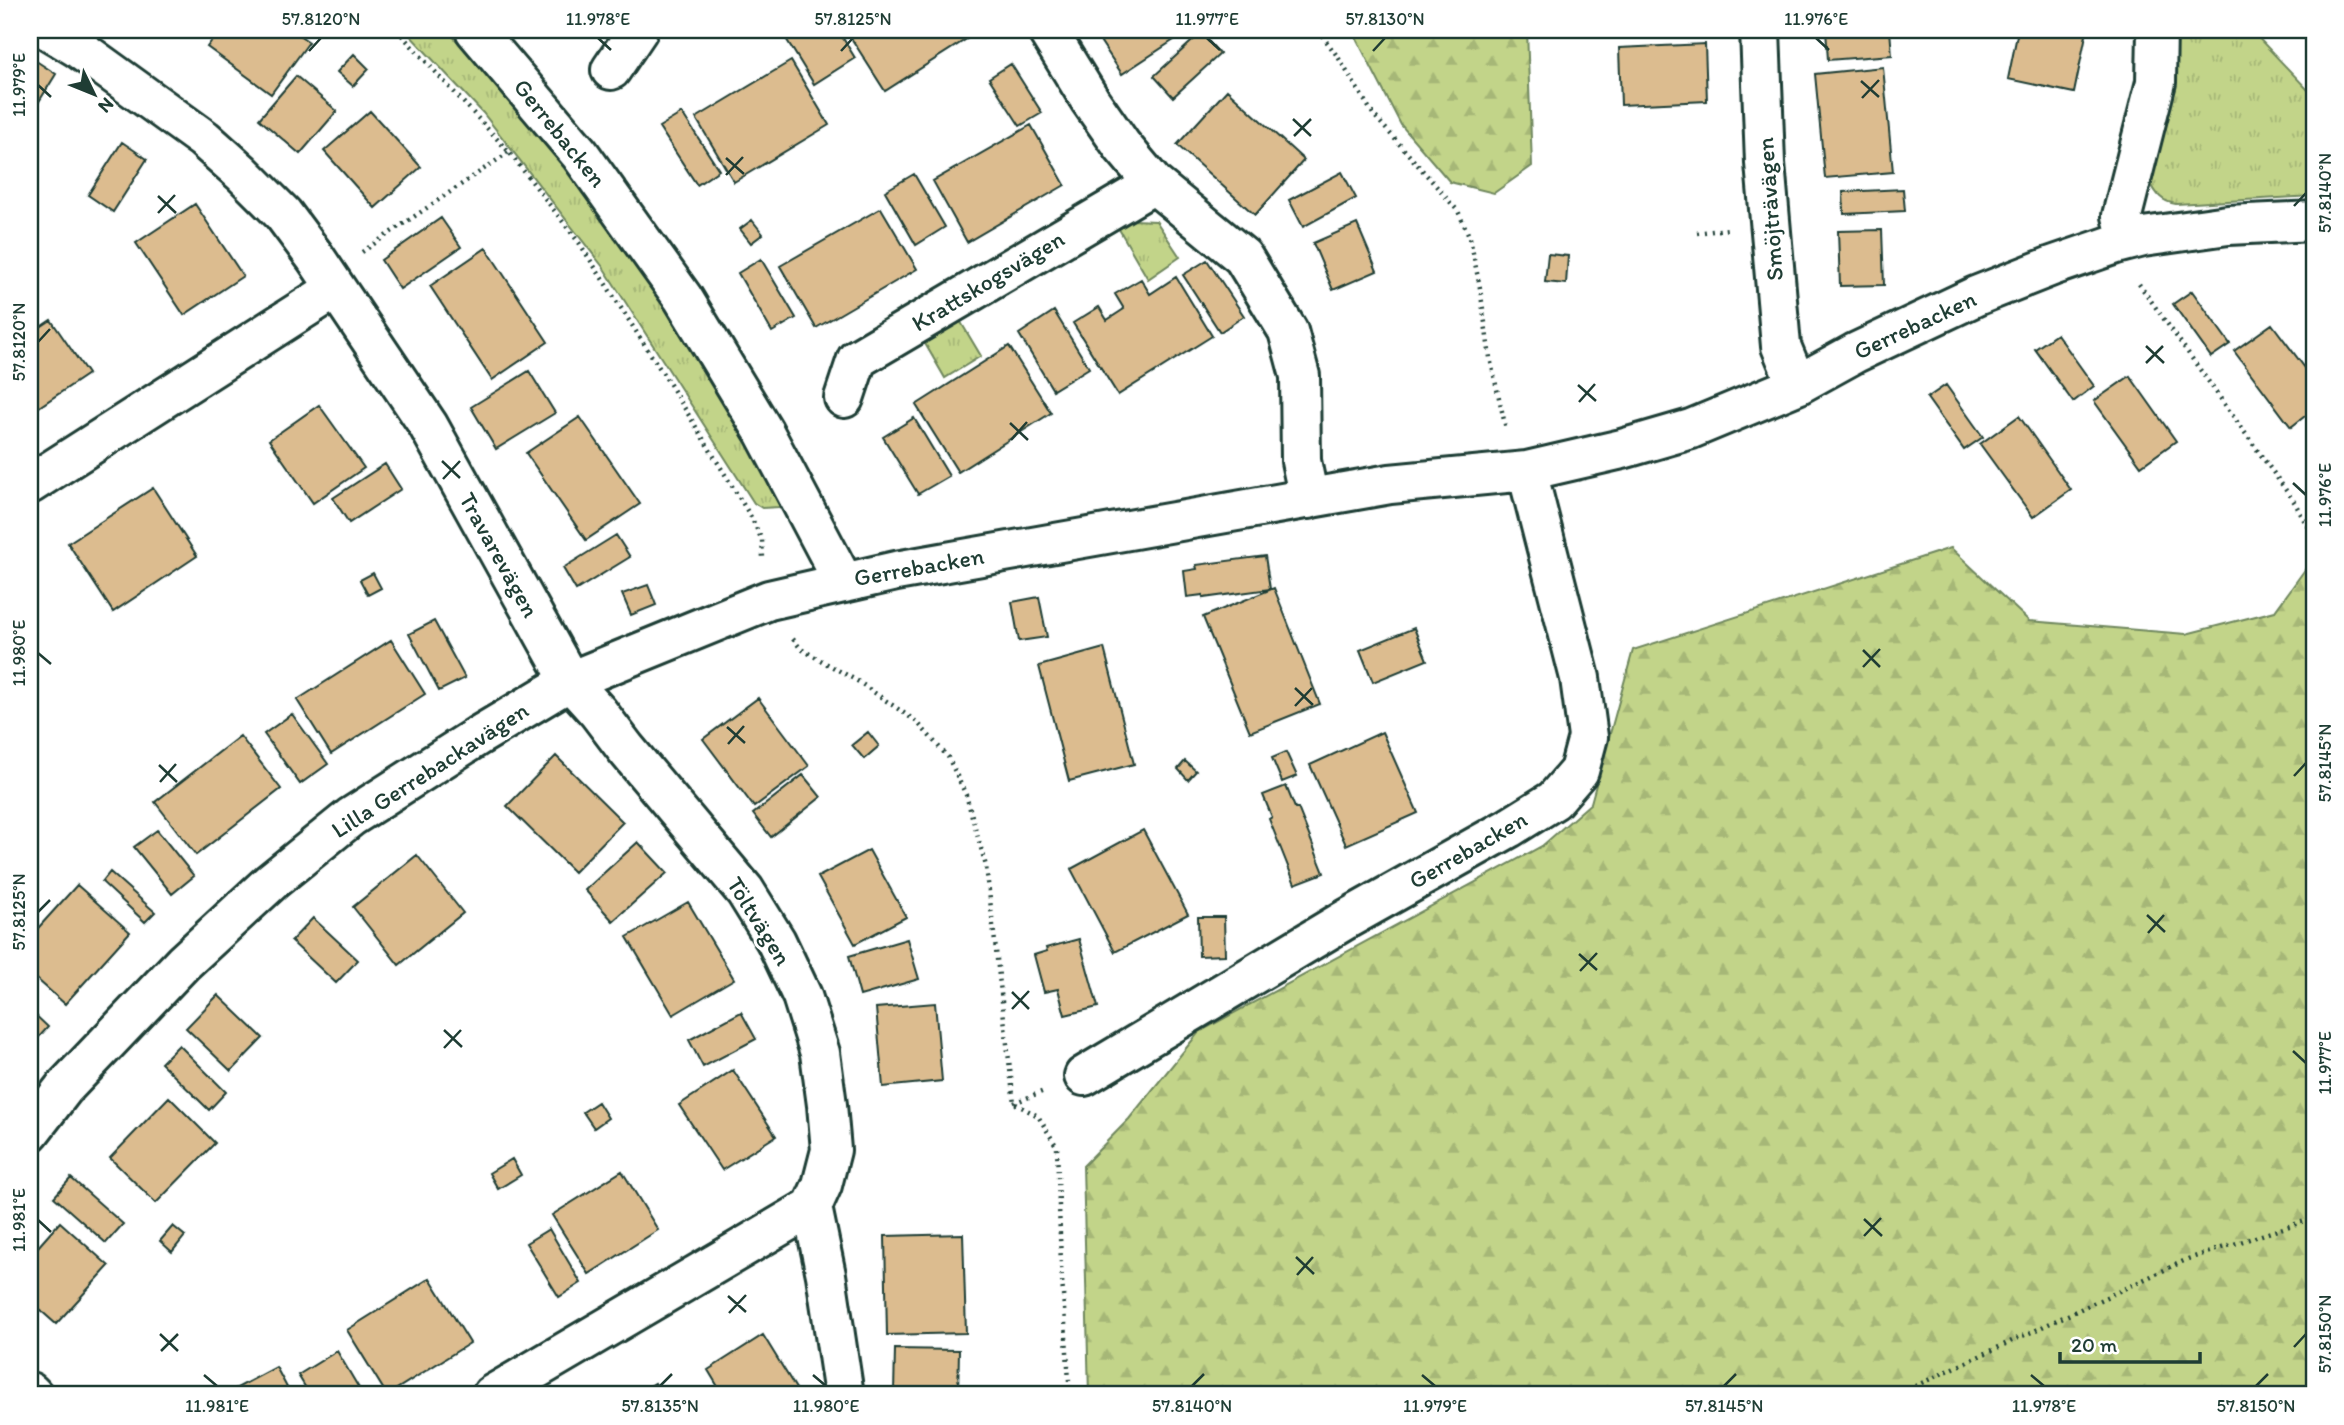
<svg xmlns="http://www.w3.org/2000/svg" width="2344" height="1425" viewBox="0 0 2344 1425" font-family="Itim,sans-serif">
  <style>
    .grass { fill: url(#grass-tufts); stroke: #70885e; stroke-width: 2 }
    .forest { fill: url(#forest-firs); stroke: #70885e; stroke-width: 2 }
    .building { fill: #dcbc8f; stroke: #1f3d34; stroke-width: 2 }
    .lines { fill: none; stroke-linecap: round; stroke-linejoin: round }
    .minor-casing { stroke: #1f3d34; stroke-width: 44 }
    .path { stroke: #1f3d34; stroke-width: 4.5; stroke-dasharray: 2 5; stroke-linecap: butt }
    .minor { stroke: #fff; stroke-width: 38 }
    .ticks { fill: none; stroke: #1f3d34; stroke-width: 2.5 }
    .labels { text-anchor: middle; stroke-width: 6; stroke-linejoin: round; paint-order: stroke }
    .street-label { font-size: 24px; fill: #1f3d34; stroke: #fff }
    .neatline { fill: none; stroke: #1f3d34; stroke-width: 2.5 }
    .ticks-label { font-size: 18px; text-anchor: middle; fill: #1f3d34 }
  </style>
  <defs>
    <pattern id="grass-tufts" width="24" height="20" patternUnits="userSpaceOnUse" patternTransform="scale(1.75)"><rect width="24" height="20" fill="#c2d489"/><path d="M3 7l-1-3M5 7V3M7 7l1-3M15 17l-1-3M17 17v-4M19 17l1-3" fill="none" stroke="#a6b777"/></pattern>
    <pattern id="forest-firs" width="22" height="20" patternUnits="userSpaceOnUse" patternTransform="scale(1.75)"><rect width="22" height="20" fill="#c2d489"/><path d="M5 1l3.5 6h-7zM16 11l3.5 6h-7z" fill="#a6b777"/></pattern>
  </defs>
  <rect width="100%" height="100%" fill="#fff"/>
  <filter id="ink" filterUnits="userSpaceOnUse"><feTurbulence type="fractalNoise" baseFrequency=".0143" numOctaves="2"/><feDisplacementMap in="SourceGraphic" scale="14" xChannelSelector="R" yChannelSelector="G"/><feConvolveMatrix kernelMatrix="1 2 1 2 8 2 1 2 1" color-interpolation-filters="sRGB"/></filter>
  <g filter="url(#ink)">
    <path class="grass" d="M405,30H447L516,104L569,168L690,344L727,404L782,503L779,507L762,508L754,503L603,267L483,113Z
      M2175,30H2251L2308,90H2314V196L2176,204C2162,202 2156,194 2150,182Z
      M1134,220L1156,221L1180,257L1148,279L1116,224Z
      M959,319L981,356L945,378L923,340Z"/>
    <path class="forest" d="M1352,30H1527L1532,166L1494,193L1450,182L1401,125Z
      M1951,548L2029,621L2186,634L2275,611L2314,557V1395H1089L1083,1166L1129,1119L1199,1032L1542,846L1591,803L1633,650Z"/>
    <path class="building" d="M220,30H292L309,42L271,94L207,47Z
      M785,30H838L855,58L814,84L782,32Z
      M846,30H978L979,31L885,91Z
      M1093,30H1176L1180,36L1122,74Z
      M1826,30H1890L1892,55L1828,60Z
      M2018,30H2087L2074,93L2008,79Z
      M1201,33L1220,54L1173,97L1154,76Z
      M1705,44L1707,101L1621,105L1619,48Z
      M354,54L369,69L353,86L337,72Z
      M30,57L56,74L30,116Z
      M791,61L829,125L734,182L696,118Z
      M1011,64L1042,113L1020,126L989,78Z
      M1883,67L1893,172L1825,178L1815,74Z
      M296,76L337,111L300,154L259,119Z
      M1227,90L1304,160L1255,215L1177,145Z
      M370,111L421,167L375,208L324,151Z
      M682,113L719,170L697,185L659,127Z
      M1031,125L1065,185L967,242L933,181Z
      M122,142L147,159L113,212L88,195Z
      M1342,172L1356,198L1303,227L1289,200Z
      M914,174L945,227L916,245L885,191Z
      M1903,189L1905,211L1844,214L1843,192Z
      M195,204L243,276L184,315L136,243Z
      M881,208L917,269L816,328L780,266Z
      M441,218L461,247L400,289L381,260Z
      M752,220L763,234L751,243L740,229Z
      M1357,224L1377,271L1333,290L1313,243Z
      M1882,230L1884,285L1840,286L1838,231Z
      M486,248L548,342L492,380L430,286Z
      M1548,254L1568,256L1566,284L1545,282Z
      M761,259L796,318L772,332L738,273Z
      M1207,260L1244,316L1220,332L1183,275Z
      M1176,277L1212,336L1118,395L1073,323L1099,307L1107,320L1124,309L1115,294L1141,279L1150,294Z
      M2192,291L2230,344L2211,357L2173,304Z
      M1054,311L1089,368L1053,390L1019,334Z
      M51,320L88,374L30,413V334Z
      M2272,324L2314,380V409L2291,427L2234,351Z
      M2057,334L2094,386L2073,402L2035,349Z
      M1009,346L1051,413L958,472L916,405Z
      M529,371L555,413L496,449L471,407Z
      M2130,376L2176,441L2141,466L2094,401Z
      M1946,385L1983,437L1964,450L1927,398Z
      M319,405L364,468L313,503L269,440Z
      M2019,416L2071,490L2033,517L1980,444Z
      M580,417L640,504L586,540L526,453Z
      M914,418L949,476L918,494L883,437Z
      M385,464L401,489L349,523L333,498Z
      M153,488L197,556L113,612L68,543Z
      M616,535L630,557L576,590L563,568Z
      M1265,556L1270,589L1203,598V595L1187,597L1184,571L1197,569L1196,565Z
      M373,573L381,588L368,595L360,580Z
      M648,585L656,605L631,615L622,594Z
      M1274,588L1320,704L1250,732L1203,617Z
      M1039,597L1047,637L1019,641L1012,602Z
      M434,621L465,678L439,691L409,634Z
      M1414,628L1427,660L1373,682L1360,650Z
      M391,640L425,694L331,754L297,700Z
      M1104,648L1134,764L1069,781L1039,666Z
      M758,698L809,766L754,807L703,739Z
      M292,714L328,764L300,784L264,734Z
      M868,732L879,746L864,759L852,745Z
      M1382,732L1418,813L1346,845L1310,765Z
      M240,736L281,789L196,855L155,802Z
      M1286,752L1297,776L1282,782L1272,758Z
      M556,756L623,822L574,872L507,806Z
      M1185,761L1196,771L1188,780L1178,769Z
      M803,775L821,797L771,837L753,814Z
      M1286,786L1295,808H1298L1324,873L1295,884L1269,819L1272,817L1263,795Z
      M157,830L194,876L172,894L134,847Z
      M1143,830L1188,914L1115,952L1071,869Z
      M638,842L667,873L613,921L585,890Z
      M869,850L906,917L855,944L818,877Z
      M417,855L463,913L399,965L353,907Z
      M110,872L155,912L145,922L102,882Z
      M77,885L130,932L65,1004L30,973V937Z
      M688,902L734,979L673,1015L627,937Z
      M1198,917H1224L1225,955L1199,956Z
      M313,918L358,960L336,983L291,941Z
      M907,939L919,979L860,996L849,956Z
      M1079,939L1098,1007L1065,1015L1058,989L1044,992L1034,955L1047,951L1046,948Z
      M218,995L263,1038L231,1071L186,1028Z
      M935,1003L942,1081L883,1087L876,1008Z
      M30,1010L48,1027L30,1047Z
      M741,1012L756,1039L703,1067L689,1040Z
      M179,1045L226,1092L209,1110L161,1063Z
      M733,1070L776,1136L722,1170L679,1105Z
      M169,1097L215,1143L156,1203L110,1158Z
      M598,1102L608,1118L594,1128L583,1112Z
      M512,1159L521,1175L498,1189L489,1173Z
      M622,1171L658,1230L589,1274L552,1215Z
      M71,1178L123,1224L106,1243L54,1197Z
      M60,1222L109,1266L56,1324L30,1301V1256Z
      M173,1226L185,1236L172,1252L160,1241Z
      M549,1229L581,1283L559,1297L526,1243Z
      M963,1234L966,1333L887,1335L885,1236Z
      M430,1278L470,1343L387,1395L347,1330Z
      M763,1335L798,1392L793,1395H723L708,1370Z
      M895,1349L959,1350L958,1395L894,1393Z
      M337,1351L363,1395H310L298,1375Z
      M276,1367L291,1395H224Z
      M655,1383L662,1395H635Z"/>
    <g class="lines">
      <defs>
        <path id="minor" d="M48,30L78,48L204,139L242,173L283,214L315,257L428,425L570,681L598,712L626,749L745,891L776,941L802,996L820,1053L827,1105L831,1150L822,1185L812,1207L826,1275L844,1395
          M475,30L580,154L683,298L764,432L844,583
          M1047,30L1090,100L1122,146L1154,184L1243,257L1288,331L1300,376L1301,461L1309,499
          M1760,30L1765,163L1781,346L1797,385
          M611,70L638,30
          M2128,240L2122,216L2156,82L2157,30
          M844,398L857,359L1154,184
          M30,484L335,289
          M1084,1076L1345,920L1509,828L1554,800L1579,771L1588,737L1580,678L1527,471
          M30,1132L64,1088L183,963L272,881L351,817L478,736L570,681L769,600L896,571L1390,484L1527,471L1622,449L1691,429L1797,385L1855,353L1976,296L2052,266L2116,244L2143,237L2228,225L2314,221
          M30,1392L33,1395
          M492,1395L812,1207"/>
      </defs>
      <use href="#minor" class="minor-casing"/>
      <path class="path" d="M397,30L509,152L580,244L671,386L751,517L762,540L763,558
        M1318,30L1338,57L1373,114L1458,211L1470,238L1480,288L1490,358L1506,429
        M1697,233L1728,229
        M362,252L509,152
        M2139,284L2295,503L2314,539
        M793,639L801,649L859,682L917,722L948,757L966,795L986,866L1014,1103L1038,1116L1057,1147L1061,1265L1070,1395
        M1014,1103L1044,1091
        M1896,1395L2188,1259L2314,1218"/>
      <use href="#minor" class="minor"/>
    </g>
  </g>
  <path class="ticks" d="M598,38L611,50M1207,38L1220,50M1816,38L1829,50M309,51L321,38M841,51L853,38M1373,51L1385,38M1861,81L1879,97M38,85L51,97M1862,98L1879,80M1293,119L1311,136M1294,136L1311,119M726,158L744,174M726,175L743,157M158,196L176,213M2294,206L2306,193M158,213L175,195M38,342L50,329M2146,346L2164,363M2146,363L2163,346M1578,385L1596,401M1579,402L1595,384M1010,423L1028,440M1011,440L1027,422M442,461L460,478M443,479L460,461M2293,483L2306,495M1863,650L1880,667M38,653L51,664M1863,667L1880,649M1295,688L1313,705M1295,706L1312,688M727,727L745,743M728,744L744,726M159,765L177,782M2294,776L2306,763M160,782L176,764M38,912L50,900M2147,915L2165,932M2148,933L2164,915M1579,954L1597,970M1580,971L1597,953M1012,992L1029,1009M1012,1009L1029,991M444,1030L462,1047M444,1048L461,1030M2293,1051L2306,1063M1864,1219L1882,1236M38,1220L51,1232M1864,1236L1881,1218M1296,1257L1314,1274M1297,1275L1313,1257M728,1296L746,1312M729,1313L746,1295M160,1334L178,1351M2294,1347L2306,1334M161,1351L178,1334M204,1375L217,1386M813,1375L826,1386M1422,1375L1435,1386M2031,1375L2044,1386M660,1386L672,1374M1192,1386L1204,1374M1724,1386L1736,1374M2256,1386L2268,1374"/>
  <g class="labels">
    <g class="street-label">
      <text transform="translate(560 133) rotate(51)" y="8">Gerrebacken</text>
      <text transform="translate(1770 209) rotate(-94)" y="8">Smöjträvägen</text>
      <text transform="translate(988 281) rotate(-31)" y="8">Krattskogsvägen</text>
      <text transform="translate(1915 325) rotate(-25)" y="8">Gerrebacken</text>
      <text transform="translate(499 555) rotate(61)" y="8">Travarevägen</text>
      <text transform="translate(919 567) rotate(-10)" y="8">Gerrebacken</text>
      <text transform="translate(430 770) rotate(-33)" y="8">Lilla Gerrebackavägen</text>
      <text transform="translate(1468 850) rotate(-30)" y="8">Gerrebacken</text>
      <text transform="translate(759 921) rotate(58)" y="8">Töltvägen</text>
    </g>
  </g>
  <rect width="2344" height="1425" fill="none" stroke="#fff" stroke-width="77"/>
  <g transform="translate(94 94) rotate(133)" stroke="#ffffff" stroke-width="5" paint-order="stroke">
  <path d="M0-5L12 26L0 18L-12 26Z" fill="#1f3d34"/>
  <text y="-10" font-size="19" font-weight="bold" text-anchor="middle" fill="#1f3d34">N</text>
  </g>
  <path d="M2060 1352v10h140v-10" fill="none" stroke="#1f3d34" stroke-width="3.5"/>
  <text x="2071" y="1352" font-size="21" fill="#1f3d34" stroke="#ffffff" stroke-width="5" paint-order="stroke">20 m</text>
  <rect x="38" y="38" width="2268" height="1348" class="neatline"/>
  <g class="ticks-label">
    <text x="321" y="25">57.8120°N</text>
    <text x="598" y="25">11.978°E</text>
    <text x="853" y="25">57.8125°N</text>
    <text x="1207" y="25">11.977°E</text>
    <text x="1385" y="25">57.8130°N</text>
    <text x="1816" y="25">11.976°E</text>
    <text transform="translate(19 85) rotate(-90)" y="6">11.979°E</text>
    <text transform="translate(2325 193) rotate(-90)" y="6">57.8140°N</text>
    <text transform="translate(19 342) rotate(-90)" y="6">57.8120°N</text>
    <text transform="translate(2325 495) rotate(-90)" y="6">11.976°E</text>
    <text transform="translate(19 653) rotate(-90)" y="6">11.980°E</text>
    <text transform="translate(2325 763) rotate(-90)" y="6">57.8145°N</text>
    <text transform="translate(19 912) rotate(-90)" y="6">57.8125°N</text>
    <text transform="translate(2325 1063) rotate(-90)" y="6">11.977°E</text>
    <text transform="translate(19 1220) rotate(-90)" y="6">11.981°E</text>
    <text transform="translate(2325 1334) rotate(-90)" y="6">57.8150°N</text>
    <text x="217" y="1412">11.981°E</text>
    <text x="660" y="1412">57.8135°N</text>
    <text x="826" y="1412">11.980°E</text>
    <text x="1192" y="1412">57.8140°N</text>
    <text x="1435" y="1412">11.979°E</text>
    <text x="1724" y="1412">57.8145°N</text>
    <text x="2044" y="1412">11.978°E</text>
    <text x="2256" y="1412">57.8150°N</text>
  </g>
</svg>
